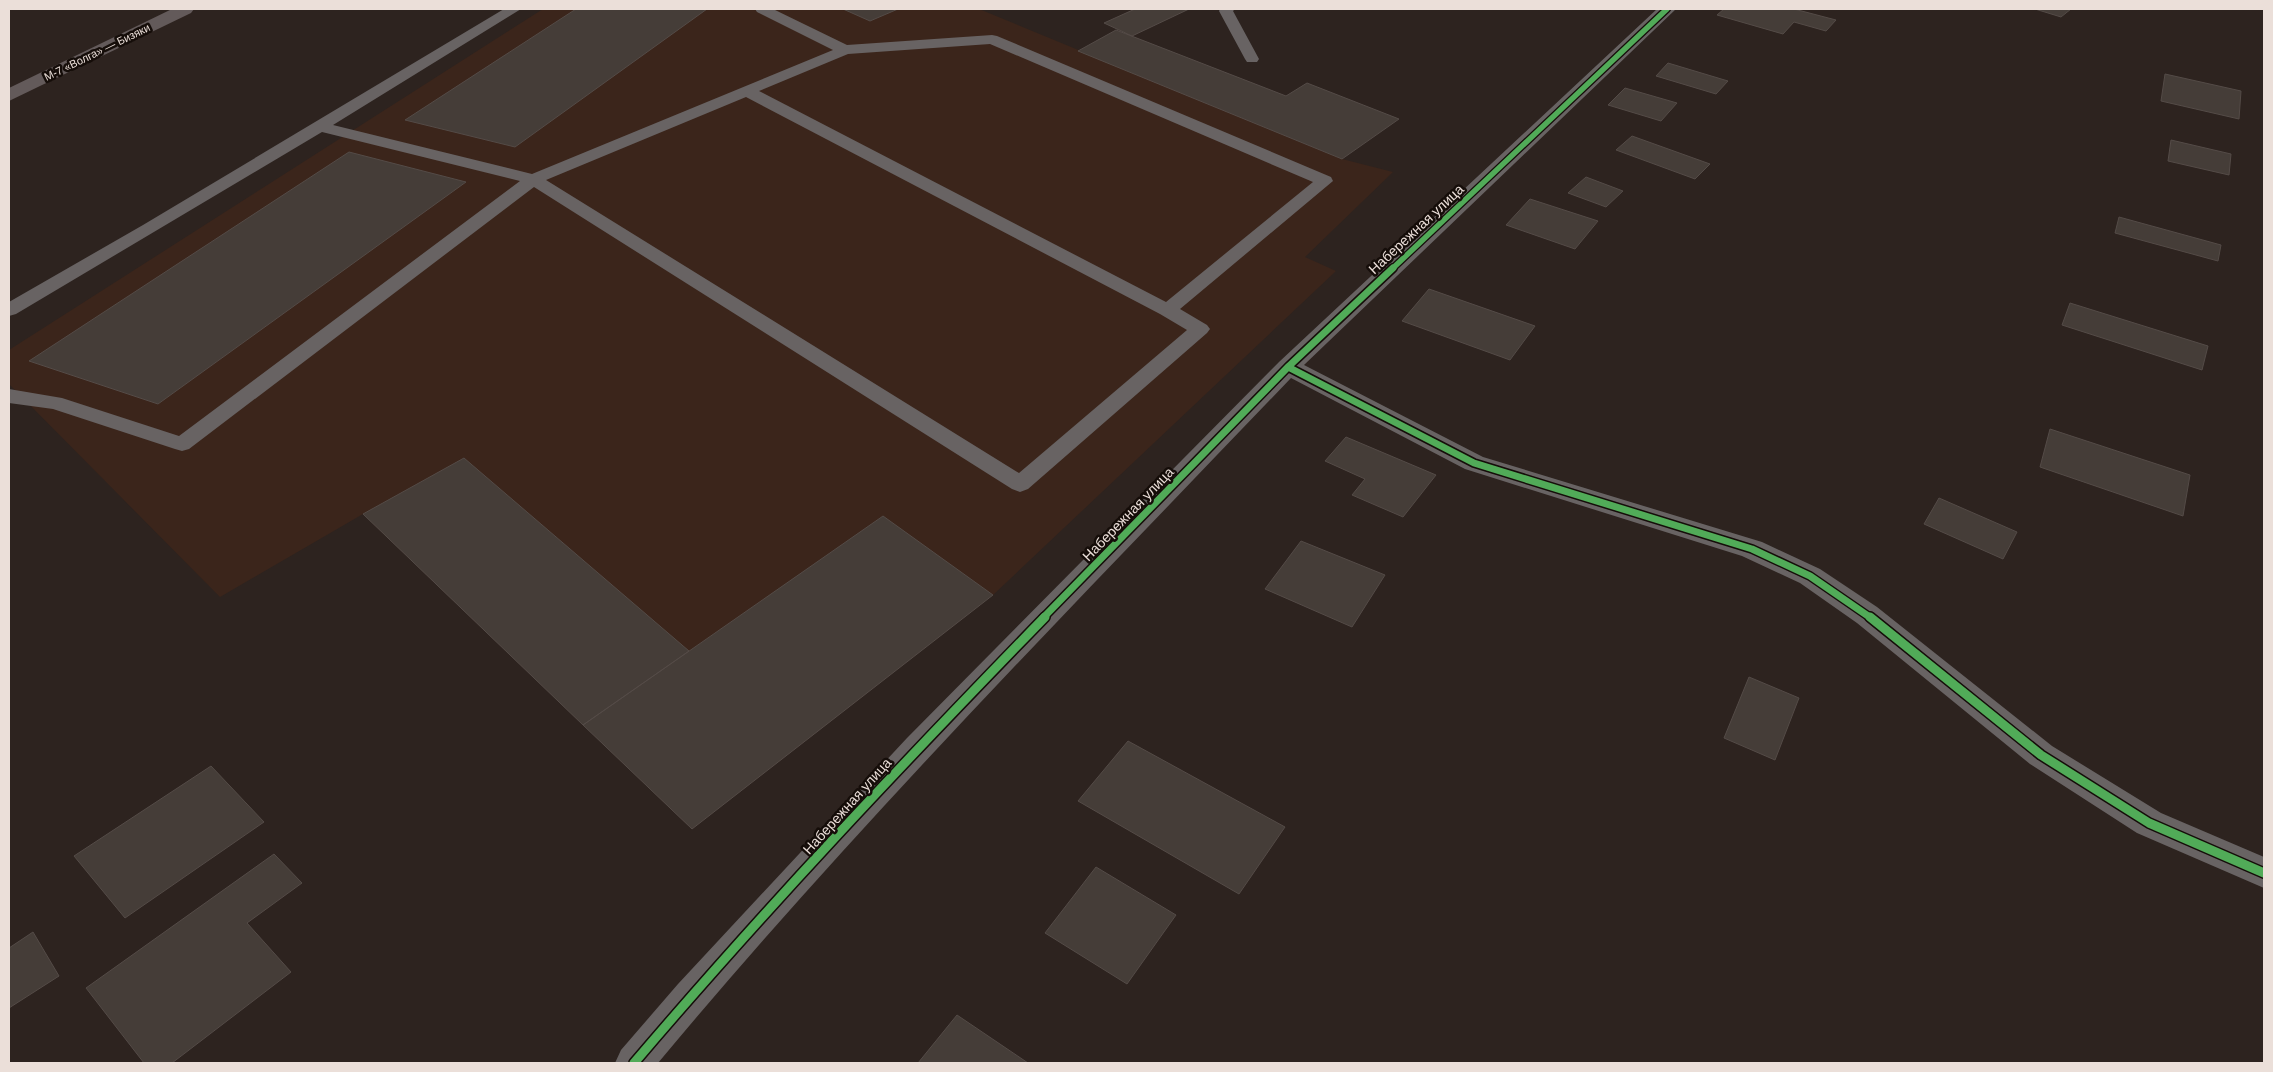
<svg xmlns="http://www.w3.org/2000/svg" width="2273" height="1072" viewBox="0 0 2273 1072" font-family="Arial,sans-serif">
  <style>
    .built { fill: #3b251b }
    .building { fill: #453d38; stroke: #544b47 }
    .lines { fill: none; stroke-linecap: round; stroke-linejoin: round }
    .service { fill: #686363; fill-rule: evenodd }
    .minor { fill: #686363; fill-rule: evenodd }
    .secondary { fill: #635a5a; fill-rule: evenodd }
    .cycleway-far2-casing { stroke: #150d09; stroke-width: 8 }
    .cycleway-far1-casing { stroke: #150d09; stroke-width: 10 }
    .cycleway-casing { stroke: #150d09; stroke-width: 12 }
    .cycleway-far2 { stroke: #51ab58; stroke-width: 5.5 }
    .cycleway-far1 { stroke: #51ab58; stroke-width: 7 }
    .cycleway { stroke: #51ab58; stroke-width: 9 }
    .labels { text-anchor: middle; stroke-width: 5; stroke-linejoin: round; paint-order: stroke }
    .far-street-label { font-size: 11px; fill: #ebdfd9; stroke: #150d09 }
    .street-label { font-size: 14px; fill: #ebdfd9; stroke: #150d09 }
  </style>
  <rect width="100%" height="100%" fill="#2d231f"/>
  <path class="built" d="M543,9H979L1342,159L1393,172L1305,257L1336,271L993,595L692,829L363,514L220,597L9,384V350Z"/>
  <path class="building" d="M576,9H707L515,147L405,120Z
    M843,9H898L870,21Z
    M1135,9H1189L1132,36L1104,23Z
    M1724,9H1794L1836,20L1826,31L1794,22L1783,34L1717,15Z
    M2035,9H2071L2061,17Z
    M1116,30L1286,96L1307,83L1399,119L1342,159L1078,51Z
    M1668,63L1728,81L1716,94L1656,76Z
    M2165,74L2241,91L2239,119L2161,101Z
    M1625,88L1677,103L1661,121L1608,105Z
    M1632,136L1710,164L1695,179L1616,150Z
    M2171,140L2231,154L2229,175L2168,161Z
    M349,152L466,182L158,404L29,361Z
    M1586,177L1623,191L1606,207L1568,193Z
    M1530,199L1598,221L1575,249L1506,225Z
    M2119,217L2221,245L2218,261L2115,233Z
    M1429,289L1535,326L1510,360L1402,321Z
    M2070,303L2208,346L2202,370L2062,325Z
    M2050,429L2190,475L2183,516L2040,467Z
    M1346,437L1436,475L1403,517L1352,495L1365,479L1325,461Z
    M464,458L689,651L583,725L363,514Z
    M1939,498L2017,532L2003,559L1924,524Z
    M883,516L993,595L692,829L583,725Z
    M1301,541L1385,575L1352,627L1265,589Z
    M1749,677L1799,698L1775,760L1724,738Z
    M1128,741L1285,827L1239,894L1078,801Z
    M211,766L264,822L125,918L74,856Z
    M274,854L302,883L247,923L291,972L172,1063H144L86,988Z
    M1096,867L1176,915L1127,984L1045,933Z
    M33,932L59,976L9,1008V948Z
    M957,1015L1028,1063H918Z"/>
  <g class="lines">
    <path class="service" d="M504,9H521L333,125L532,174L833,50L757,12L755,9H773L847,45L992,35L997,36L1331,177L1333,181L1180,309L1207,325L1210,329L1207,333L1028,489L1020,492L1012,489L534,187L189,449L182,451L175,449L53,409L9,403V389L62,398L179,436L520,181L322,132L16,314L9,316V302L143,225ZM990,44L1313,182L1166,302L759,91L848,54ZM746,97L1160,314L1187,330L1019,473L546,180Z
      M1220,9H1235L1233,11L1259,59L1257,62H1247L1245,59L1219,11Z"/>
    <path class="minor" d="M1657,9H1676L1304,365L1483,457L1762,542L1820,569L1877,607L2052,746L2161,813L2264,857V888L2137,833L2030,764L1857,623L1800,583L1742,556L1465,469L1291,378C1076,603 857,824 658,1063H615L621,1050L678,984L907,738L1279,362Z"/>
    <path class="secondary" d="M172,9H194L191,13L9,101V88Z"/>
    <defs>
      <path id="cycleway-far2" d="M1392,269L1667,9"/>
      <path id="cycleway-far1" d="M1288,367L1474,463L1752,549L1810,576L1871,618
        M1043,618L1288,367L1393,268"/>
      <path id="cycleway" d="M1870,617L2041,755L2149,823L2264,873
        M634,1063C765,909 904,762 1045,617"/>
    </defs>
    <use href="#cycleway-far2" class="cycleway-far2-casing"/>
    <use href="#cycleway-far1" class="cycleway-far1-casing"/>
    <use href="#cycleway" class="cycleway-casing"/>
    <use href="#cycleway-far2" class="cycleway-far2"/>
    <use href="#cycleway-far1" class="cycleway-far1"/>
    <use href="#cycleway" class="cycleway"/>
  </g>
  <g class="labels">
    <g class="far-street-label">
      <text transform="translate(97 52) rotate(-26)" y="4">М-7 «Волга» — Бизяки</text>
    </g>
    <g class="street-label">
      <text transform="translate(1416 229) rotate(-43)" y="5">Набережная улица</text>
      <text transform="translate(1128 514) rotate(-46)" y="5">Набережная улица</text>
      <text transform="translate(847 806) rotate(-48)" y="5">Набережная улица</text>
    </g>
  </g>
  <rect width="2273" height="1072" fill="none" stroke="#ebdfd9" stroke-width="20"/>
</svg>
